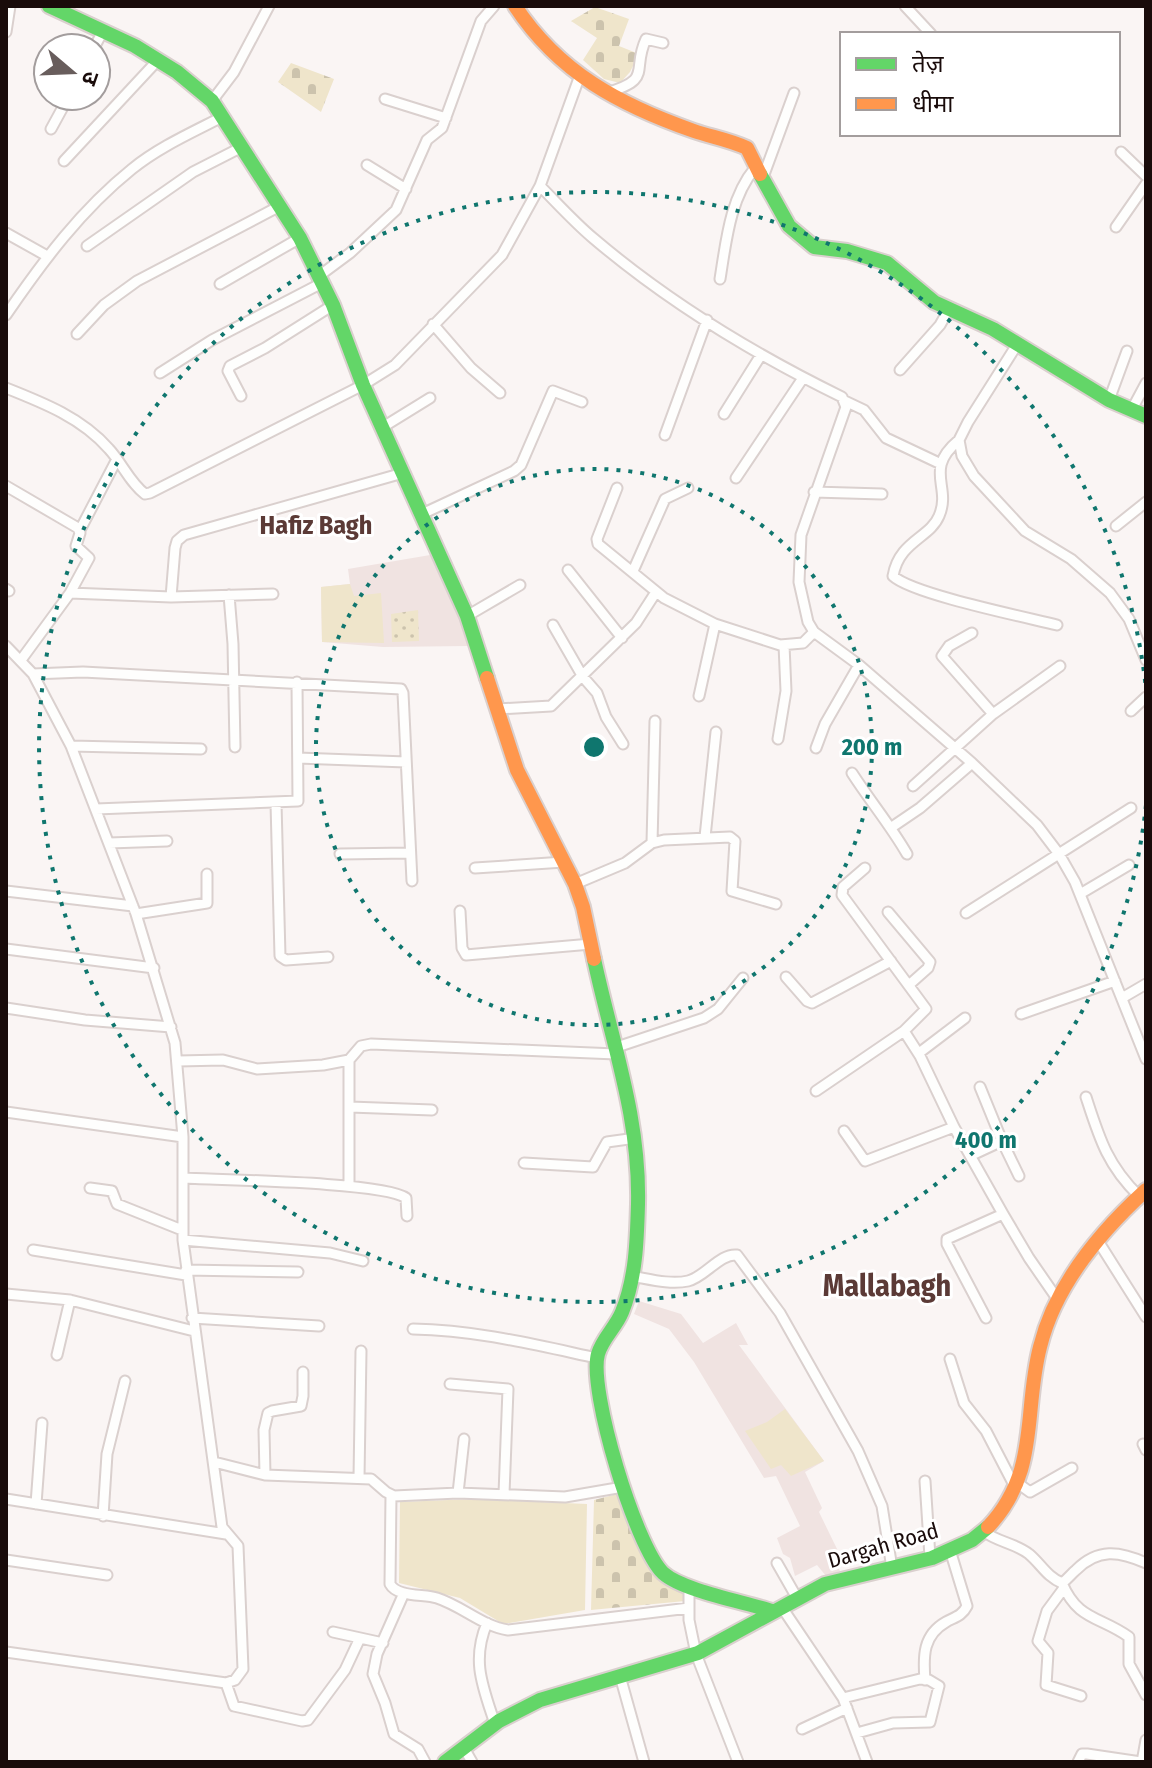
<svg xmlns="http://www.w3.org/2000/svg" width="1152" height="1768" viewBox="0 0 1152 1768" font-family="'Fira Sans Condensed','Noto Sans Devanagari',sans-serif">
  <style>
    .built { fill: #f0e3e1 }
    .grass { fill: url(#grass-dots) }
    .cemetery { fill: url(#cemetery-stones) }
    .garden { fill: #efe5cb }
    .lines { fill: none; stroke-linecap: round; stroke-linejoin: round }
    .stream { stroke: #d0b9d4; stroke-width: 3 }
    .street-casing { stroke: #dad0ce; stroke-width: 13 }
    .fast-casing { stroke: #dad0ce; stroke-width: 18 }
    .slow-casing { stroke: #dad0ce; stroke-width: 18 }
    .street { stroke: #fefefd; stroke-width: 9 }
    .fast { stroke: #63d668; stroke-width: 14 }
    .slow { stroke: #ff974d; stroke-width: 14 }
    .ring { fill: none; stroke: #0f766e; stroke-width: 4; stroke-dasharray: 4 8 }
    .labels { text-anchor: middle; stroke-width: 6; stroke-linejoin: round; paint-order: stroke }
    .street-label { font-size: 22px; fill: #190b0a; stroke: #fff }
    .quarter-label { font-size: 26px; font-weight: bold; fill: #5b3a36; stroke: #fff }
    .district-label { font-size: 30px; font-weight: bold; fill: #5b3a36; stroke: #fff }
    .centre { fill: #0f766e; stroke: #fff; stroke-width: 4 }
    .ring-label { font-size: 24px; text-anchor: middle; font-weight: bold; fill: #0f766e; stroke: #fff; stroke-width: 6; stroke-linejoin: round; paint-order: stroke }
  </style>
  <defs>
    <pattern id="grass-dots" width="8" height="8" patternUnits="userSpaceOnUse" patternTransform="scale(2)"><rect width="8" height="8" fill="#efe5cb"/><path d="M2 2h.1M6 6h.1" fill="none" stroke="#ccc3ad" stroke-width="1.8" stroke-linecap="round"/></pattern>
    <pattern id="cemetery-stones" width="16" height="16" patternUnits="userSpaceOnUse" patternTransform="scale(2)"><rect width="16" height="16" fill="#efe5cb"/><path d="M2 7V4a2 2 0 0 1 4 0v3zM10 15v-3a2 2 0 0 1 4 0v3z" fill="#ccc3ad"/></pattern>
  </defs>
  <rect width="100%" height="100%" fill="#faf5f4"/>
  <path class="built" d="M436,554L458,603L468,646L383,647L322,642L321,587L350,584L348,569Z
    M639,1301L681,1314L703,1343L736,1323L748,1345H739L824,1461L805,1472L822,1508L819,1512L838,1551L831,1555L840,1571L826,1576L817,1565L795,1576L790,1558L783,1554L777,1538L800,1526L776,1476L764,1478L694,1362L669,1329L634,1314Z"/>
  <path class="grass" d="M418,610L419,641L392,642L391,614Z"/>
  <path class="cemetery" d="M595,7L629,19L619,46L639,54L630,72L620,83L604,79L583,60L597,38L571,21Z
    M291,63L334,79L321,112L278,82Z
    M621,1493L648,1562L685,1588V1601L591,1610L594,1500Z"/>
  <path class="garden" d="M350,584L354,596L381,593L384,643L322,642L321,587Z
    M785,1409L824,1461L791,1476L781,1465L771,1469L745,1431L767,1422Z
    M473,1499L587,1504L585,1610L503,1624L460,1598L399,1583L400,1502Z"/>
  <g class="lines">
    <path class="stream" d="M849,6H850"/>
    <defs>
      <path id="street" d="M905,6L931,34
        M6,32L10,6
        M94,48L103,31
        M606,93C654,79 631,71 646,39L663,43
        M385,99L446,118
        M212,101L234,72L269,6
        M51,129L69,96
        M1121,152L1146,176
        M64,161L158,60
        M367,165L406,189
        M762,180L794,93
        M540,186C557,203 574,222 593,238C667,301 754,354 842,397L846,407L801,535L799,582L808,622L814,632L859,665L972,763L1037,825L1059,854L1075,882L1146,1059
        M1116,227L1146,184
        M6,233L47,256
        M87,246L193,172L242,147
        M319,276L350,253L396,210L427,140L442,128L481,21L494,6
        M720,279C726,242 730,198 755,168
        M220,284L300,238
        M6,315C43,261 81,210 132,169C159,147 193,132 224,116
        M433,324L471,368L500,393
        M77,334L104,305L137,281L278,207
        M1018,343L968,422L959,440L962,456L974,476L1025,531L1071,559L1110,593L1129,619L1146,660
        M900,370L940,325L949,309
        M160,373L212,340L322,283
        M6,388C44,403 82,418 109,449C122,463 130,483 145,494L150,493L363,385L395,365L502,255L540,186L579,78
        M241,396L228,371L230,366L265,348L333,305
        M1109,400L1127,351
        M845,401L864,410L886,438L941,464
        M1131,411L1146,383
        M724,414L761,355
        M383,427L430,398
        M665,435L707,320
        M959,440C923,470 952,486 939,516C930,538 899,541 893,576C912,594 1025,617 1057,625
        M736,478L803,378
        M6,486L78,528L80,533L76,546L89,558L70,593L21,660
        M617,488L597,539L598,544L664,598L715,624L780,645L803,643L814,632
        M814,492L882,494
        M422,514L514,471L521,465L553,391L582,402
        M1116,526L1146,502
        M80,530L117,459
        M568,570L622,638
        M633,571L665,499L688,488
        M6,589L9,591
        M70,593L171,597L273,594
        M229,595L233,644L235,747
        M171,597L175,548L177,541L184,535L403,473
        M467,616L520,585
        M553,625L583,677L597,693L606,717L623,744
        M972,633L949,646L942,656L993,714
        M6,646L33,674L71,746L136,914L175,1043L183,1137V1240L222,1527L238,1546L243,1669L235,1680L226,1683L6,1652
        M33,674L83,672L401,689L403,693L412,881
        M699,696L715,624
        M498,709L551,706L636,623L656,592
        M1131,711L1146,697
        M778,739L786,691L784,645
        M71,746L201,749
        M816,748L825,724L859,665
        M298,758L406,762
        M852,773C870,801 891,826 907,854
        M913,786L993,714L1060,666
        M276,803L280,956L286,960L328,957
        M96,809L298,801L297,682
        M892,827L920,808L972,763
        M705,837L716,732
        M109,843L167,841
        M652,843L655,721
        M340,854L409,853
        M475,868L564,862
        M575,884L625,863L652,843L664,840L730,837L735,841L732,891L776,904
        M6,891L133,906
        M1080,894L1129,865
        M460,911L462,948L466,955L591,944
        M888,912L930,962L928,968L910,984
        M966,913L1131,808
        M136,914L207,903V874
        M6,949L154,968
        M786,977L807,1001L812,1003L891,961
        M1122,998L1146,984
        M6,1008L85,1020L171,1027
        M1021,1014L1115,981
        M904,1031L920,1056L954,1127L1003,1214L1029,1258L1058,1300
        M614,1048L704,1018L718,1009L743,978
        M919,1053L965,1018
        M349,1060V1186
        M178,1061L223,1060L257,1069L323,1065L349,1060L361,1046L371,1044L616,1054
        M980,1087L1002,1141L1019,1176
        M816,1091L904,1031L926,1009L842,895L843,887L865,868
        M1086,1097C1099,1137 1107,1165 1139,1196
        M350,1107L432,1110
        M6,1112L183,1137
        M844,1131L865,1161L954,1127
        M972,1155L1002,1141
        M524,1163L593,1167L607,1142L636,1138
        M184,1178C222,1180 385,1182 406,1198L407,1216
        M90,1188L112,1191L117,1204L182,1230
        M183,1240L330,1253L363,1261
        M1098,1241L1146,1317
        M33,1250L186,1275
        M186,1270L298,1272
        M631,1276C649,1279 670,1285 688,1281C705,1277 720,1253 737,1255L780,1313L858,1451L882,1506L892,1568
        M6,1294L70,1300L194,1331
        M192,1318L319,1326
        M986,1318L947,1244V1239L1003,1214
        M413,1329C476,1330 536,1345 597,1358
        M57,1355L70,1300
        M950,1359L964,1403L986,1431L1014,1485
        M450,1384L508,1389L504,1494
        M1143,1444L1146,1450
        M214,1462L265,1475L371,1479L386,1492L394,1496L458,1493L565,1497L623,1487
        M265,1475L264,1430L268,1413L272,1411L301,1406L303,1396V1372
        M359,1478L361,1351
        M925,1481L930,1557
        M1016,1482L1030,1492L1072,1468
        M458,1493L464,1439
        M391,1495L390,1584C397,1597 423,1594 437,1598C462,1606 482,1626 508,1630L689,1608
        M6,1499L226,1534
        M36,1504L42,1423
        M103,1516L107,1454L125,1381
        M983,1531C997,1542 1015,1543 1029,1554C1041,1564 1047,1577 1062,1583C1068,1579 1071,1574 1076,1570C1098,1548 1119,1551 1146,1563
        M6,1560L107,1575
        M777,1563L797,1598
        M1062,1583C1078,1621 1100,1616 1129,1637V1664L1146,1695
        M689,1585V1620L696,1654L738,1762
        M1064,1588L1047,1611L1038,1641L1048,1653L1046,1685L1081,1696
        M404,1593L377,1654L373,1674L385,1703L394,1734L418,1749L425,1762
        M781,1606L843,1698L867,1762
        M487,1623C471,1661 483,1687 495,1724
        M333,1632L383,1643
        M620,1676L644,1762
        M925,1680C923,1656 923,1635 946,1622C955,1617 962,1616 967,1606L950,1550
        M226,1683L234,1706L302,1721L308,1720L345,1670L360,1638
        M843,1698L920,1679L929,1680L939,1686L930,1722L893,1723L857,1733
        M802,1729L847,1708
        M464,1748L472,1762
        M1078,1762L1082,1754H1087L1141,1762
        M1142,1762L1146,1740"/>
      <path id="fast" d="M49,6L135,46L177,72L212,101L300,238L333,305L363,385L467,616L487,678
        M760,174L789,226L814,247L847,251L887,263L934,302L993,329L1109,400L1146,416
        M594,959C612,1043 640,1117 638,1204C637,1240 636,1278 622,1312C616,1327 602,1339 598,1354C588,1390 636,1547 663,1573C683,1591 745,1602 772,1611
        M445,1762L499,1721L540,1700L698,1653L825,1584L932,1558L972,1540L988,1527"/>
      <path id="slow" d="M515,6C559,73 620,105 694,131C712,137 730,140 747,148L760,174
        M487,678L517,770L575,884L583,907L594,959
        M988,1527C1040,1472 1023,1412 1040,1347C1055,1285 1100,1232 1146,1190"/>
    </defs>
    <use href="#street" class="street-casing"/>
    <use href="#fast" class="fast-casing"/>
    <use href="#slow" class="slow-casing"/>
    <use href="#street" class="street"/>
    <use href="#fast" class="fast"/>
    <use href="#slow" class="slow"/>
  </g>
  <g class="ring">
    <circle cx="594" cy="747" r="278"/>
    <path d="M1146 805A555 555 0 1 1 1146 689"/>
  </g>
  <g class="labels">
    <g class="street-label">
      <text transform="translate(883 1545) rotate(-16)" y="8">Dargah Road</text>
    </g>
    <g class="quarter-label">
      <text x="316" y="534">Hafiz Bagh</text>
    </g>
    <g class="district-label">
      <text x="887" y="1296">Mallabagh</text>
    </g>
  </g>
  <circle cx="594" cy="747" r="12" class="centre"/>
  <g class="ring-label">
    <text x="872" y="755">200 m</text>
    <text x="986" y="1148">400 m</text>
  </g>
  <rect width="1152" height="1768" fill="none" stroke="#190b0a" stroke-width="16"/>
  <rect x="840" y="32" width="280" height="104" fill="#ffffff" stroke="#a39d9d" stroke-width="2"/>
  <rect x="856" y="58" width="40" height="12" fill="#63d668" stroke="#a39d9d" stroke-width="2"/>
  <text x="912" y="72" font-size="24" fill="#190b0a">तेज़</text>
  <rect x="856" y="98" width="40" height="12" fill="#ff974d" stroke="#a39d9d" stroke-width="2"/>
  <text x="912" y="112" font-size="24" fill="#190b0a">धीमा</text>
  <g transform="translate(72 72) rotate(109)"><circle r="38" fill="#ffffff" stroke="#a39d9d" stroke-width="2"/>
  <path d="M0-6L14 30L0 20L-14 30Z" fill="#685d5c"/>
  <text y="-12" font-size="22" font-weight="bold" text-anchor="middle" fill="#190b0a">उ</text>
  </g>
</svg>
